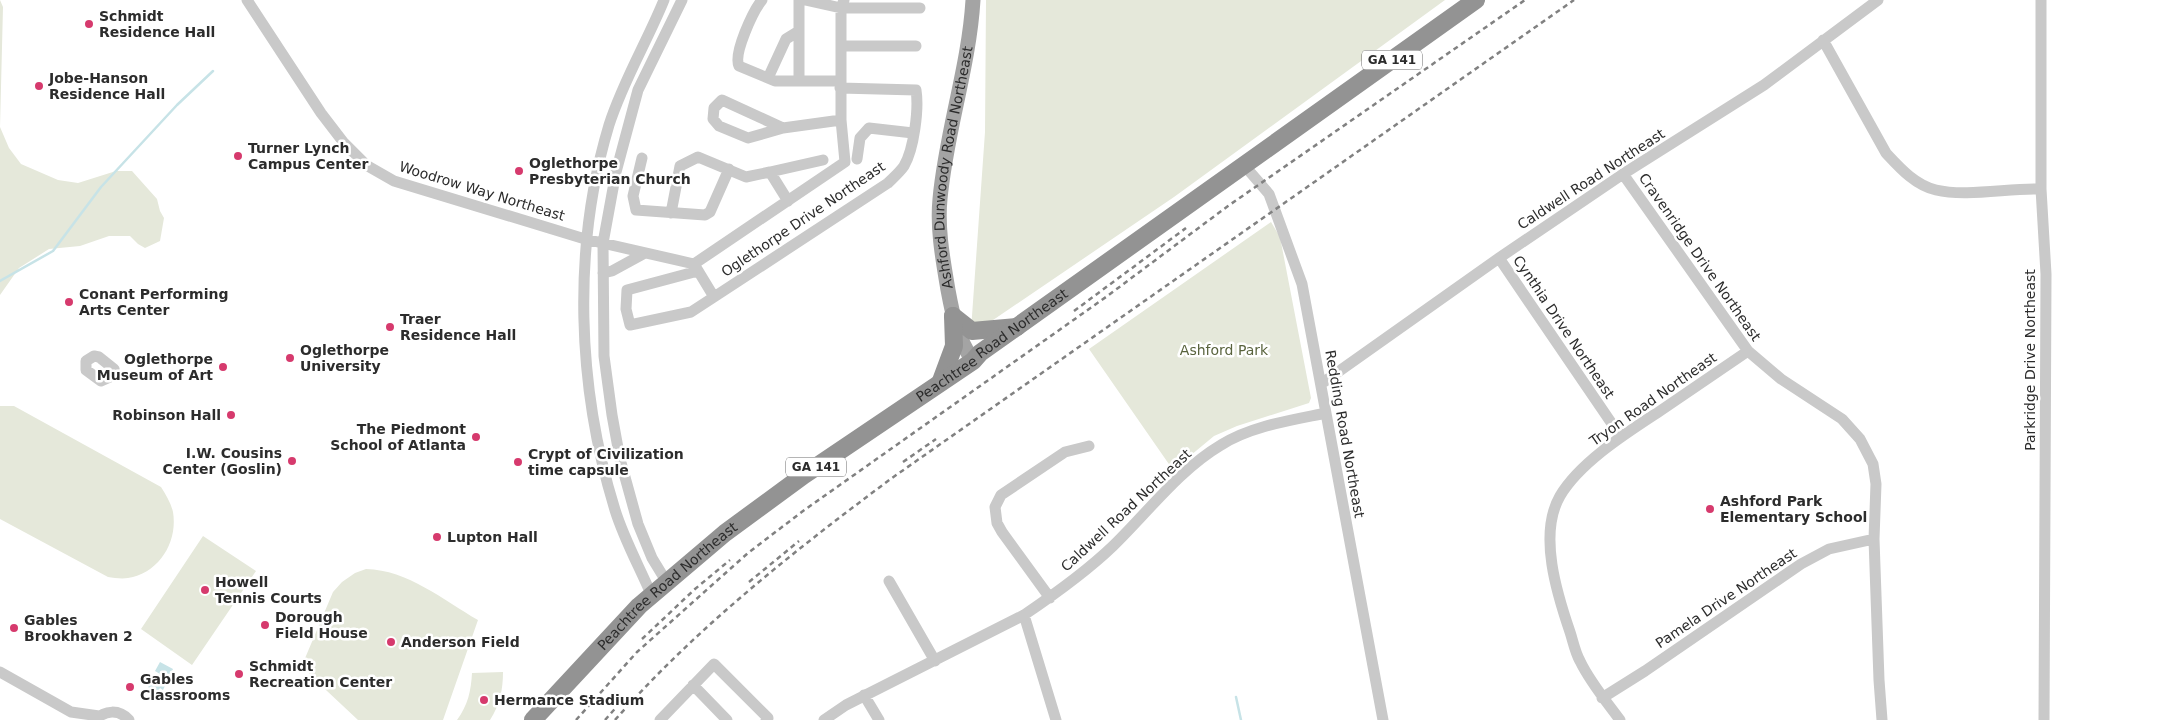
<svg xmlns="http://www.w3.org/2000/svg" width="2183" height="720" viewBox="0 0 2183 720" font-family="'DejaVu Sans',sans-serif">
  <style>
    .green { fill: #e5e8da }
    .water { fill: #c7e3e7 }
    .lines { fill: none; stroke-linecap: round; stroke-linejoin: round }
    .stream { stroke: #c7e3e7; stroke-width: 2.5 }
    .minor { stroke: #c9c9c9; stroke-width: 11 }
    .major { stroke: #a4a4a4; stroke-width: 15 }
    .highway { stroke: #939393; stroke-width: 18 }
    .rail { stroke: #818181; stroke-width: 2.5; stroke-dasharray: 5 4; stroke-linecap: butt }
    .poi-dot { fill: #d63a6d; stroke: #fff; stroke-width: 2 }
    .labels { text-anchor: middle; stroke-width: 5; stroke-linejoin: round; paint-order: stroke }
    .shield { fill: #fff; stroke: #6b6b6b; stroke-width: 1 }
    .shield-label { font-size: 12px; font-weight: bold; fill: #2c2c2c }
    .poi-label { font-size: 14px; font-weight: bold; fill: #2c2c2c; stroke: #fff; text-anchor: start }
    .street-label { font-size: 14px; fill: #2c2c2c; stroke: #fff }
    .park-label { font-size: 14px; fill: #59633d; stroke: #fff }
  </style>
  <rect width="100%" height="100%" fill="#fff"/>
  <path class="green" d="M0,0L3,7L0,127L9,148L21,164L58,180L78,183L116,171H132L157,199L160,211L164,218L160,241L145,248L138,244L130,236H109L80,246L49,249L19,268L0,295Z
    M986,0H1445L1174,197L977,331L971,330L985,132Z
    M1271,222L1280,237L1311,398L1309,403L1237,426L1214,436L1173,470L1089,349Z
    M0,406H14L161,487C166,495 171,503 173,512C178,542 159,573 128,578C122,579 114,578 108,577L0,519Z
    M203,536L256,571L192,665L141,629Z
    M366,569C408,570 443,600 478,620L443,720H358L311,676L303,663L333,592L342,582L355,573Z
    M503,672C503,689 500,705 490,720H457C468,705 471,691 472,673Z"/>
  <path class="water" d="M160,662L173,669L163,690L160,688L157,693L148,687L153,678L157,679L160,674L155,671Z"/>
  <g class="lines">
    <path class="stream" d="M0,281L53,251L101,187L177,105L213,71
      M1236,697L1241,720"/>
    <path class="minor" d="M247,0L321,113L344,143L366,165L394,181L585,239L694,264L845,162L841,120V8L844,0
      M762,0C753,11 733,54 739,66L775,81H841
      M805,0L841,8H920
      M2041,0V189L2046,274L2044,720
      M1823,40L1886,153C1900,168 1915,185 1936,190C1966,197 2009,188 2041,189
      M842,46H916
      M768,78L786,39L799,31
      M799,81V0
      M783,128L748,138L719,126L713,119L714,108L722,100L783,128L841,120
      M642,158L633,196L636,210L705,215L710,212L729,169
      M857,159L860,138L869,128L913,133
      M1244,165L1269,194L1302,284L1383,720
      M1623,174L1748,351L1781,379L1842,419L1860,439L1873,464L1876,484L1874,539L1879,680L1882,720
      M788,201L770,172L823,160
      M671,213L680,166L698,157L746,177L770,172
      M1499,258L1621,437
      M694,264L714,297L691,312L630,325L626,309L627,290L698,271
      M603,273L612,271L645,253
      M714,297L888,183C893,178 900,172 904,166C914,149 919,109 916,90L840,88
      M94,356L99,357L114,369L110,377L101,381L86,370V361Z
      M1321,384L1499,258L1623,174L1764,85L1878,0
      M666,581L652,558L638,524L620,459L612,415L604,356L603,243L616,172L638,90L682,0
      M889,581L935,661
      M651,594C639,566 624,539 615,510C577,387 572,248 609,125C623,81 647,42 664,0
      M1050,598L1002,532L997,523L995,507L1001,495L1065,452L1089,446
      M1024,615L1056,720
      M0,672L71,712L99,716
      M693,685L727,720
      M864,695L879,720
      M1602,698L1645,671L1801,564L1829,549L1874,539
      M95,720C105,710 119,709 129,720
      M660,720L714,664L768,718L766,720
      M824,720L846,705L1024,615C1055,594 1086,572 1113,546C1148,512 1179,470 1221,445C1251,426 1292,420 1326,413
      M1620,720C1606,701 1590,682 1580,661C1575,652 1573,641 1570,632C1557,594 1538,534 1560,496C1580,462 1628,432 1660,411C1689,391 1719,371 1748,351"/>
    <path class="major" id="s1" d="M973,361C957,337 953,317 948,290C943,260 937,229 940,199C946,132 969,67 973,0"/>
    <g class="highway">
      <path d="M953,316L972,331L1017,327"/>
      <path d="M941,381L954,346L953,316"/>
      <path id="s2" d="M533,720L639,606L725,533L804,475L973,361L980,353L1476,0"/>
    </g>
    <path class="rail" d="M1074,311L1186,228
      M903,462L936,439
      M749,582L799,541
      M642,639L695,589L730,560
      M576,720L637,652L748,553L803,511L1106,297L1228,206L1525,0
      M605,720L620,703
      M615,720C696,628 794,551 892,478L1574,0"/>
  </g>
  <g class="poi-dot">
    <circle cx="89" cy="24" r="5"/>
    <circle cx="39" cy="86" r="5"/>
    <circle cx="238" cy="156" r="5"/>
    <circle cx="519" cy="171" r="5"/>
    <circle cx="69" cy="302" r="5"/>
    <circle cx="390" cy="327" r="5"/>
    <circle cx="290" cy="358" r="5"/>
    <circle cx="223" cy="367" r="5"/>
    <circle cx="231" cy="415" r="5"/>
    <circle cx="476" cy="437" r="5"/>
    <circle cx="292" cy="461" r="5"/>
    <circle cx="518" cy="462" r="5"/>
    <circle cx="1710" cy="509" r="5"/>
    <circle cx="437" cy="537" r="5"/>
    <circle cx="205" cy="590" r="5"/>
    <circle cx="265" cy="625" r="5"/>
    <circle cx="14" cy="628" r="5"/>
    <circle cx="391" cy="642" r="5"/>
    <circle cx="239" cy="674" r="5"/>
    <circle cx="130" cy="687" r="5"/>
    <circle cx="484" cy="700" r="5"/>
  </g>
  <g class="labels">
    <g class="shield">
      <rect x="1362" y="50.5" width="60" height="19" rx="4"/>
      <rect x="786" y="457.5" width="60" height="19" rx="4"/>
    </g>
    <g class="shield-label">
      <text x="1392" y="64">GA 141</text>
      <text x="816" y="471">GA 141</text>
    </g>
    <g class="poi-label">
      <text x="99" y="21">Schmidt<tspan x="99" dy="16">Residence Hall</tspan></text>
      <text x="49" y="83">Jobe-Hanson<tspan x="49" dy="16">Residence Hall</tspan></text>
      <text x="248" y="153">Turner Lynch<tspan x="248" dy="16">Campus Center</tspan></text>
      <text x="529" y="168">Oglethorpe<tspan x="529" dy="16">Presbyterian Church</tspan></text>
      <text x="79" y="299">Conant Performing<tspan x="79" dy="16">Arts Center</tspan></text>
      <text x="400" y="324">Traer<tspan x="400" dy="16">Residence Hall</tspan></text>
      <text x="300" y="355">Oglethorpe<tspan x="300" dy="16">University</tspan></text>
      <text x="213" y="364" text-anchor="end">Oglethorpe<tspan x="213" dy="16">Museum of Art</tspan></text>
      <text x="221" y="420" text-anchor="end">Robinson Hall</text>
      <text x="466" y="434" text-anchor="end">The Piedmont<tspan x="466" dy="16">School of Atlanta</tspan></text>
      <text x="282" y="458" text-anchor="end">I.W. Cousins<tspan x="282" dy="16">Center (Goslin)</tspan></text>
      <text x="528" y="459">Crypt of Civilization<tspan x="528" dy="16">time capsule</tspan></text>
      <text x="1720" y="506">Ashford Park<tspan x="1720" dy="16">Elementary School</tspan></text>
      <text x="447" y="542">Lupton Hall</text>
      <text x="215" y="587">Howell<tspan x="215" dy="16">Tennis Courts</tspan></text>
      <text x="275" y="622">Dorough<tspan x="275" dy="16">Field House</tspan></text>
      <text x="24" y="625">Gables<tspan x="24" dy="16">Brookhaven 2</tspan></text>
      <text x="401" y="647">Anderson Field</text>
      <text x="249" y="671">Schmidt<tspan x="249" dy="16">Recreation Center</tspan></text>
      <text x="140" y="684">Gables<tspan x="140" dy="16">Classrooms</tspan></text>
      <text x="494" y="705">Hermance Stadium</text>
    </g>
    <g class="street-label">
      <text dy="5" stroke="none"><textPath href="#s1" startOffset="200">Ashford Dunwoody Road Northeast</textPath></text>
      <text transform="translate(1591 179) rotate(-33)" y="5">Caldwell Road Northeast</text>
      <text transform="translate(482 191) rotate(17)" y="5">Woodrow Way Northeast</text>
      <text transform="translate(803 219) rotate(-34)" y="5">Oglethorpe Drive Northeast</text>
      <text transform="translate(1700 257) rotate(55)" y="5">Cravenridge Drive Northeast</text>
      <text transform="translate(1564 327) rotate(56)" y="5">Cynthia Drive Northeast</text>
      <text dy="5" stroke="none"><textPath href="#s2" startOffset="595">Peachtree Road Northeast</textPath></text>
      <text transform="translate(2030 360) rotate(-90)" y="5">Parkridge Drive Northeast</text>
      <text transform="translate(1653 399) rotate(-35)" y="5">Tryon Road Northeast</text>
      <text transform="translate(1345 434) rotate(80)" y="5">Redding Road Northeast</text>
      <text transform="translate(1126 510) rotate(-43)" y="5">Caldwell Road Northeast</text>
      <text dy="5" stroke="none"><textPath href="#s2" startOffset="190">Peachtree Road Northeast</textPath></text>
      <text transform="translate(1726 598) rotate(-34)" y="5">Pamela Drive Northeast</text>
    </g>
    <g class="park-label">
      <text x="1224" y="355">Ashford Park</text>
    </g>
  </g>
</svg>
